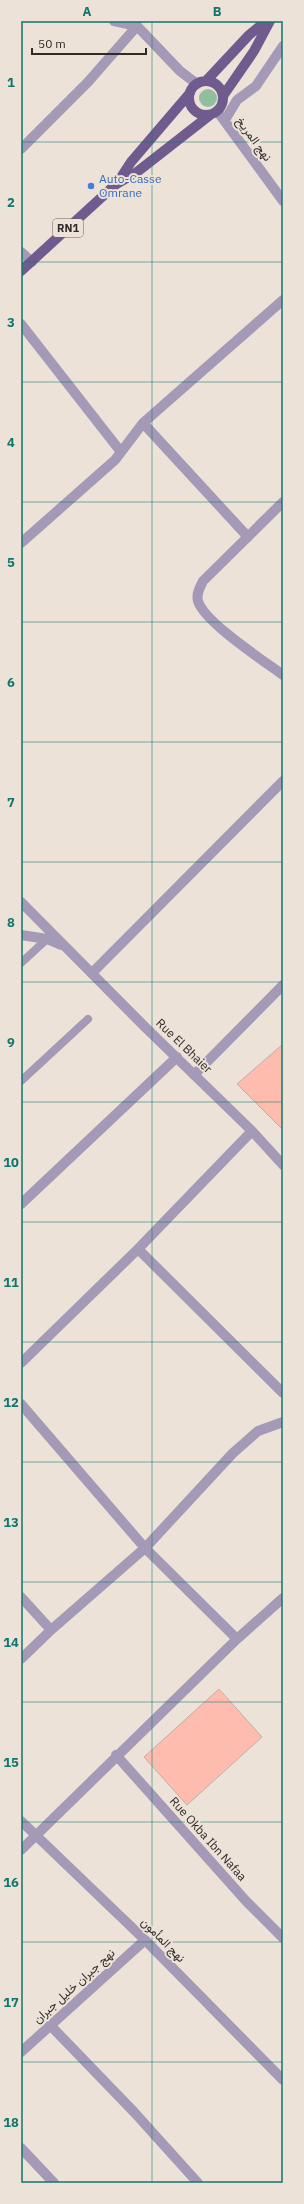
<svg xmlns="http://www.w3.org/2000/svg" width="304" height="2204" viewBox="0 0 304 2204" font-family="'IBM Plex Sans',Vazirmatn,sans-serif">
  <style>
    .green { fill: #93bd9f }
    .building { fill: #febcae; stroke: #bdafab }
    .lines { fill: none; stroke-linecap: round; stroke-linejoin: round }
    .lane { stroke: #a499b7; stroke-width: 8 }
    .street { stroke: #a499b7; stroke-width: 10 }
    .primary { stroke: #705b8f; stroke-width: 10 }
    .grid { fill: none; stroke: #0f766e; stroke-width: 1; stroke-opacity: 0.55 }
    .shop-dot { fill: #3f7fe0; stroke: #ece2d8; stroke-width: 1.5 }
    .labels { text-anchor: middle; stroke-width: 4; stroke-linejoin: round; paint-order: stroke }
    .shield { fill: #ece2d8; stroke: #68625c; stroke-width: 1 }
    .shield-label { font-size: 11px; font-weight: bold; fill: #2f2b27 }
    .street-label { font-size: 12px; fill: #2f2b27; stroke: #ece2d8 }
    .shop-label { font-size: 12px; fill: #366cbe; stroke: #ece2d8; text-anchor: start }
    .neatline { fill: none; stroke: #0f766e; stroke-width: 1.5 }
    .grid-label { font-size: 13px; text-anchor: middle; font-weight: bold; fill: #0f766e }
  </style>
  <rect width="100%" height="100%" fill="#ece2d8"/>
  <path class="green" d="M199 98a9 9 0 1 1 18 0a9 9 0 1 1-18 0Z"/>
  <path class="building" d="M283,1044V1130L237,1084Z
    M219,1689L262,1737L187,1805L144,1757Z"/>
  <g class="lines">
    <path class="lane" d="M21,963L47,939
      M21,1081L88,1019"/>
    <path class="street" d="M114,21L137,26L180,71L197,84
      M218,112L283,201
      M225,120L237,100L256,86L283,46
      M21,149L88,82L137,26
      M21,252L32,262
      M21,324L121,452
      M143,423L248,537
      M283,502L203,581C200,587 196,594 198,601C204,622 264,661 283,675
      M21,543L115,460L143,423L283,300
      M21,902L144,1026L252,1131L283,1165
      M21,935L47,939L61,945
      M92,973L283,781
      M194,1075L283,985
      M21,1204L177,1057
      M138,1249L283,1393
      M21,1363L138,1249L252,1131
      M21,1404L145,1548L233,1453L258,1431L283,1422
      M21,1597L51,1630L21,1659
      M51,1630L145,1548L237,1639
      M116,1755L246,1901L283,1938
      M21,1821L145,1940L283,2080
      M21,1850L237,1639L283,1598
      M50,2025L134,2112L198,2183
      M21,2052L145,1940
      M21,2148L54,2183"/>
    <path class="primary" d="M189 98a17 17 0 1 1 34 0a17 17 0 1 1-34 0Z
      M206,81L249,35L266,21
      M223,96L254,51L270,21
      M118,182L131,162L190,93
      M21,271L115,185L137,172L210,115"/>
  </g>
  <path class="grid" d="M152,21V2183M21,142H283M21,262H283M21,382H283M21,502H283M21,622H283M21,742H283M21,862H283M21,982H283M21,1102H283M21,1222H283M21,1342H283M21,1462H283M21,1582H283M21,1702H283M21,1822H283M21,1942H283M21,2062H283"/>
  <circle class="shop-dot" cx="91" cy="186" r="4"/>
  <g class="labels">
    <rect class="shield" x="53" y="219" width="30" height="18" rx="3"/>
    <g class="shield-label">
      <text x="68" y="232">RN1</text>
    </g>
    <g class="street-label">
      <text transform="translate(254 139) rotate(54)" y="4">نهج المريخ</text>
      <text transform="translate(184 1046) rotate(44)" y="4">Rue El Bhaier</text>
      <text transform="translate(208 1839) rotate(48)" y="4">Rue Okba Ibn Nafaa</text>
      <text transform="translate(163 1940) rotate(45)" y="4">نهج المأمون</text>
      <text transform="translate(74 1986) rotate(-42)" y="4">نهج جبران خليل جبران</text>
    </g>
    <g class="shop-label">
      <text x="99" y="183">Auto-Casse<tspan x="99" dy="14">Omrane</tspan></text>
    </g>
  </g>
  <rect width="304" height="2204" fill="none" stroke="#ece2d8" stroke-width="44"/>
  <path d="M32 48v6h114v-6" fill="none" stroke="#2f2b27" stroke-width="2"/>
  <text x="38" y="48" font-size="12" fill="#2f2b27" stroke="#ece2d8" stroke-width="3" paint-order="stroke">50 m</text>
  <rect x="22" y="22" width="260" height="2160" class="neatline"/>
  <g class="grid-label">
    <text x="87" y="16">A</text>
    <text x="217" y="16">B</text>
    <text x="11" y="87">1</text>
    <text x="11" y="207">2</text>
    <text x="11" y="327">3</text>
    <text x="11" y="447">4</text>
    <text x="11" y="567">5</text>
    <text x="11" y="687">6</text>
    <text x="11" y="807">7</text>
    <text x="11" y="927">8</text>
    <text x="11" y="1047">9</text>
    <text x="11" y="1167">10</text>
    <text x="11" y="1287">11</text>
    <text x="11" y="1407">12</text>
    <text x="11" y="1527">13</text>
    <text x="11" y="1647">14</text>
    <text x="11" y="1767">15</text>
    <text x="11" y="1887">16</text>
    <text x="11" y="2007">17</text>
    <text x="11" y="2127">18</text>
  </g>
</svg>
